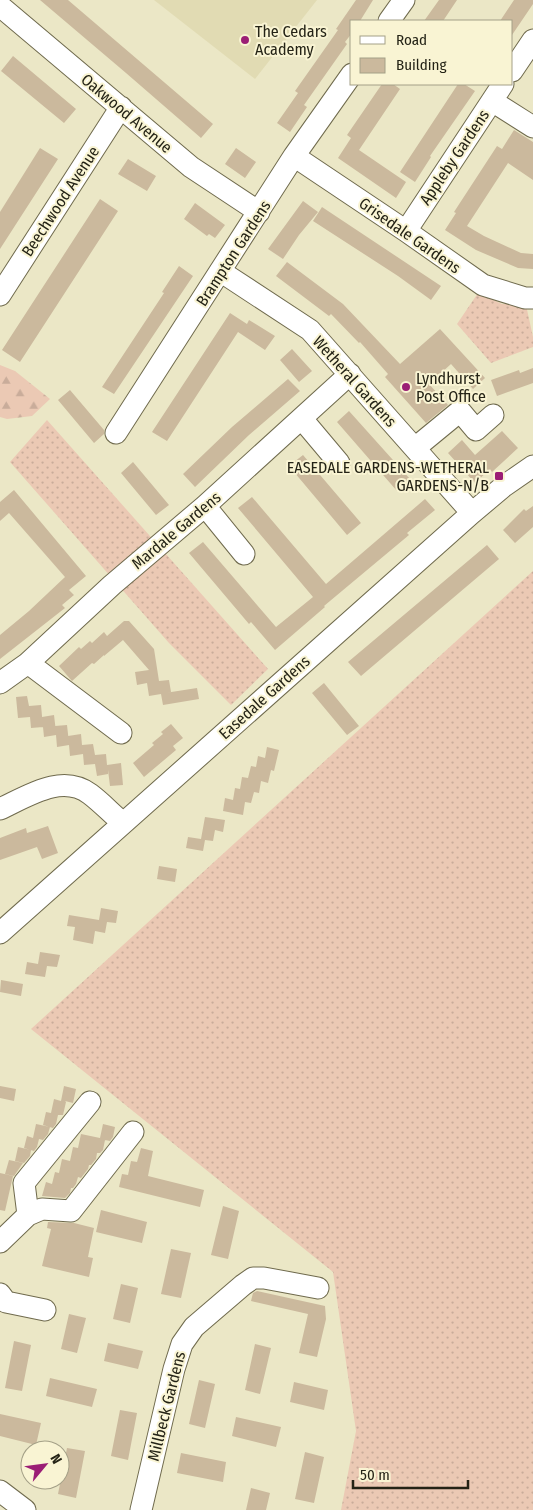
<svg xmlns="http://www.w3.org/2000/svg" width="533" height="1510" viewBox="0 0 533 1510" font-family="'Fira Sans Condensed',sans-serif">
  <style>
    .built { fill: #e1dbb3 }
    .grass { fill: url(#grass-dots) }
    .forest { fill: url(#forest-firs) }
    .building { fill: #cbb99d }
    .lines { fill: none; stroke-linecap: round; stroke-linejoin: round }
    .minor-casing { stroke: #6f6a4d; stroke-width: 23 }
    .minor { stroke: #fff; stroke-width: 21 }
    .poi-dot { fill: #9b1e75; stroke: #f9f4d3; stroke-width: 2 }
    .labels { text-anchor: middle; stroke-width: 4; stroke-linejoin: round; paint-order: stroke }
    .poi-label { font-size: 16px; fill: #242316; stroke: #f9f4d3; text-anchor: start }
    .street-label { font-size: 16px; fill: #242316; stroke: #f9f4d3 }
  </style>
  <defs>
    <pattern id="grass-dots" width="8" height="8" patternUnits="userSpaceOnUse" patternTransform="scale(1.25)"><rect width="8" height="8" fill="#ebc9b4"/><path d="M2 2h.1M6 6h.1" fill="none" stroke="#c9ac9a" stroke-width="1.8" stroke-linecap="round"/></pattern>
    <pattern id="forest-firs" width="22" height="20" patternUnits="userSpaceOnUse" patternTransform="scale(1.25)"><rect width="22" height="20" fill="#ebc9b4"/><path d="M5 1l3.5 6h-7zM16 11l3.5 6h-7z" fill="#c9ac9a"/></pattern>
  </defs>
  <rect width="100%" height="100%" fill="#ebe7c6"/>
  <path class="built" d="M154,0H317L255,79Z"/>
  <path class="grass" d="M478,293L502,304L526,305L533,337V347L491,363L457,324Z
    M47,420L268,669L231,705L169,643L10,462Z
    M533,571V1510H341L356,1431L333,1272L31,1029Z"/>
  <path class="forest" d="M0,365L15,371L50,399L32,416L7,419L0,417Z"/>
  <path class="building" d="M40,0H68L213,124L201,138L126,73Z
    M356,0H373L360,21H352V33L345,42L347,44L304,105L307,107L290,132L277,123L298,93L295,91L338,30L336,29Z
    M439,0H457L443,21H424Z
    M514,0H533V4L512,35V21H500Z
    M13,56L76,109L64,123L1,71Z
    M382,84H393L400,89L359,150L406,182L396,198L338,158L351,138L347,135Z
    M458,84H464L475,91L430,156L431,157L415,182L400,172Z
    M514,130L533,142V180L508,163L467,226L484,236L521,253L533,254V269L518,268L476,250L445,230L456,213L454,212L497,146L502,149Z
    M40,148L58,159L0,249V212Z
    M236,148L256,162L245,178L225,164Z
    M128,159L156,176L147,191L118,174Z
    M100,199L118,211L20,362L2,350Z
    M303,201L318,212L299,235L283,259L268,249Z
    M195,203L225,225L215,238L209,234L207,236L184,219Z
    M322,207L441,286L431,300L398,276L313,221Z
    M287,262L343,304L400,364L440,329L485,378L473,389L451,364L429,384L448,405L426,423L385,377L388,374L360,342L359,343L331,314L329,316L276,276Z
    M179,266L193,276L114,394L102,387L164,293L162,292Z
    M230,313L247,324L249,320L275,336L265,350L238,332L167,441L152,432Z
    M292,349L312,371L299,382L280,360Z
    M533,368V383L497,396L491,380L519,370L520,373Z
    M288,379L300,391L249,435L195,487L183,474L232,427Z
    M70,390L104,430V434L94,443L58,400Z
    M349,411L410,479L397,491L337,422Z
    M502,431L518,448L492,472L490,469L475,483L448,453L462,440L475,455Z
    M303,455L361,523L347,535L289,466Z
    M133,462L169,505L156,515L121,473Z
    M14,490L86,576L69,590L74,595L62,605L65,608L0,659V635L29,611L65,577L9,513L0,521V502Z
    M252,497L326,584L425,499L435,510L407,533L409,535L324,606L325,607L275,650L251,622L249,624L189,553L203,542L276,627L313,597L238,508Z
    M533,506V527L515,543L503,530L524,509L526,511Z
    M487,545L499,559L361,676L348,662Z
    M124,621H129L154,649L159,681L169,680L171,692L165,693L197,688L199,699L163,705L161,694L149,696L147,683L137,685L135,672L149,670L123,640L104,656V655L94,664L92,663L72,681L59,666L79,647L81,649L90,641L92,643L104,632L107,636Z
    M324,683L359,726L347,735L312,693Z
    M27,696L29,706L41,705L43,727L31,728L30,717L18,718L16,697Z
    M54,715L56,732L55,726L67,725L69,743L68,736L81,734L82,745L93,744L95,755L106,754L107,765L121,763L123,785L110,786L108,770V774L97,776L95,764L84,765L83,754L70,756L69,745L57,747L56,735L44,737L42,717Z
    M171,724L183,738L173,746L176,750L144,777L133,763L154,745L152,743L163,734L161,732Z
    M267,747L279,750L274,771L271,770L268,783L261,781L259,793L254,792L251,803L245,802L243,815L223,811L225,798L233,800L235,788L240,789L242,777L248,778L251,766L256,767L258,756L265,758Z
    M205,817L225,820L223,832L215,830L213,841L205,840L203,851L186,848L188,837L201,839Z
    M48,826L58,853L42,859L37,847L0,860V838L26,828L27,833Z
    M159,866L177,869L175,882L157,879Z
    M101,908L118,911L116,923L107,922L105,933L95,931L93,944L73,940L75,927L67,926L69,915L99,920Z
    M40,952L60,955L57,967L47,966L45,977L25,974L27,962L38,964Z
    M1,980L23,984L21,996L0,992Z
    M0,1086L16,1089L14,1101L0,1098Z
    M64,1086L76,1089L73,1103L65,1101L66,1102L63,1115H58L56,1124L53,1128L43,1125L46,1112L51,1113L54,1099L61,1101Z
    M36,1124L50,1127L48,1134L43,1140L39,1139L37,1147L34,1151L24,1148L27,1136L33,1138Z
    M103,1124L115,1127L113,1137L110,1141L100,1139L105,1140L103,1150L100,1153H97L96,1159L91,1165H89L88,1169L81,1178L78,1177L76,1184L73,1188H71L70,1193L65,1198L42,1196L46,1182L52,1184L55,1172L59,1173L62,1159L70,1161L73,1147L78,1148L81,1134L100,1138Z
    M18,1147L31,1150L30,1156L24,1163L15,1161Z
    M141,1148L153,1151L148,1176L204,1190L200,1207L119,1187L122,1174L128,1175L131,1161L137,1162Z
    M9,1160L23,1163L14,1176L5,1174Z
    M0,1173L13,1176L5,1211L0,1210Z
    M223,1206L239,1211L228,1259L211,1255Z
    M101,1210L147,1222L142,1243L96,1232Z
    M48,1222L74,1223L94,1228L88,1257L93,1258L89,1277L42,1266L51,1229L47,1228Z
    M171,1249L191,1253L181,1298L161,1294Z
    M121,1284L138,1288L130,1323L113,1319Z
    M257,1291L325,1306L326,1319L317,1357L299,1353L308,1314L251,1301L253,1293Z
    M69,1314L86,1318L77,1353L61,1349Z
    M14,1341L31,1345L22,1391L5,1388Z
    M108,1343L143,1351L138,1369L104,1361Z
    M255,1344L271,1348L260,1394L245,1390Z
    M50,1378L97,1389L92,1407L46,1396Z
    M199,1380L215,1384L205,1428L189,1424Z
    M294,1382L328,1390L324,1410L290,1402Z
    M120,1410L137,1413L128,1460L111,1456Z
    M0,1414L41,1423L36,1445L0,1436Z
    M236,1417L281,1427L276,1447L232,1436Z
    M67,1448L85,1451L76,1498L58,1494Z
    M305,1452L324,1457L314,1503L295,1499Z
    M181,1453L226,1462L223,1482L177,1473Z
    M251,1488L270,1493L266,1510H246Z"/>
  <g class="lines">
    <defs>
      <path id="minor" d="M0,6L191,167L259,212
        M389,21L404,0
        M512,71L533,40
        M492,101L533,127
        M294,156L406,231L483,285L525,298H533
        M406,231L503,84
        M220,271L310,330L472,513
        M0,295L121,107
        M302,419L339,463
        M116,433L294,156L352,74
        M415,448L460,411L476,430L493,415
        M205,506L244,554
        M28,663L121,733
        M0,683L28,663L112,585L205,506L350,374
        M0,809C28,796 62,773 90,794C102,803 112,814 123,823
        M0,933L472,513L504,486L533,466
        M28,1215L24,1183L90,1102
        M0,1242L28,1215L42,1209L71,1211L133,1132
        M0,1294L6,1302L45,1310
        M0,1491L25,1510
        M141,1510L174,1369L182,1344L194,1327L243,1285L253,1278H264L318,1288"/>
    </defs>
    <use href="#minor" class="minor-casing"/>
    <use href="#minor" class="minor"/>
  </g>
  <g class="poi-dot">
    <circle cx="245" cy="40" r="5"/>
    <circle cx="406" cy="387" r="5"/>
    <rect x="494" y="471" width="10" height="10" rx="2.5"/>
  </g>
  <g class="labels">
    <g class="poi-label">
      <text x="255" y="37">The Cedars<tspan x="255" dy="18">Academy</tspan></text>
      <text x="416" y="384">Lyndhurst<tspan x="416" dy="18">Post Office</tspan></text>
      <text x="489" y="473" text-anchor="end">EASEDALE GARDENS-WETHERAL<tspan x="489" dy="18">GARDENS-N/B</tspan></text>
    </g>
    <g class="street-label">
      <text transform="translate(127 113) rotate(40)" y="6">Oakwood Avenue</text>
      <text transform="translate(454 157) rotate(-56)" y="6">Appleby Gardens</text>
      <text transform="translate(60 201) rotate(-57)" y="6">Beechwood Avenue</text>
      <text transform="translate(410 235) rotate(35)" y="6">Grisedale Gardens</text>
      <text transform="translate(233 253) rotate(-57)" y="6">Brampton Gardens</text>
      <text transform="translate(355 381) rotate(48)" y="6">Wetheral Gardens</text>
      <text transform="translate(176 530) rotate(-40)" y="6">Mardale Gardens</text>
      <text transform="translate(264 697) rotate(-42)" y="6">Easedale Gardens</text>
      <text transform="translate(166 1406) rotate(-76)" y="6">Millbeck Gardens</text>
    </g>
  </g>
  <rect x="350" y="20" width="162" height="65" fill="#f9f4d3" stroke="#a4a087"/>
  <rect x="360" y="36" width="25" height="8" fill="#ffffff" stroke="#a4a087"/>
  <text x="396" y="45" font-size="15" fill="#242316">Road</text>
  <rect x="360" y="58" width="25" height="15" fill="#cbb99d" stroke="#a4a087"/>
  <text x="396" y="70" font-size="15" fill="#242316">Building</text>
  <g transform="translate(45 1465) rotate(61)"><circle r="24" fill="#f9f4d3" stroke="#a4a087"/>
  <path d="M0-4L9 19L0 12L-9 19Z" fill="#9b1e75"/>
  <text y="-8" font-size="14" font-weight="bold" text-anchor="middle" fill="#242316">N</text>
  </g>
  <path d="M353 1480v8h115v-8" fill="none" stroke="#242316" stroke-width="2.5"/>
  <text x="360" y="1480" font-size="15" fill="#242316" stroke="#f9f4d3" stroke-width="4" paint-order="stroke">50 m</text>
</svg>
